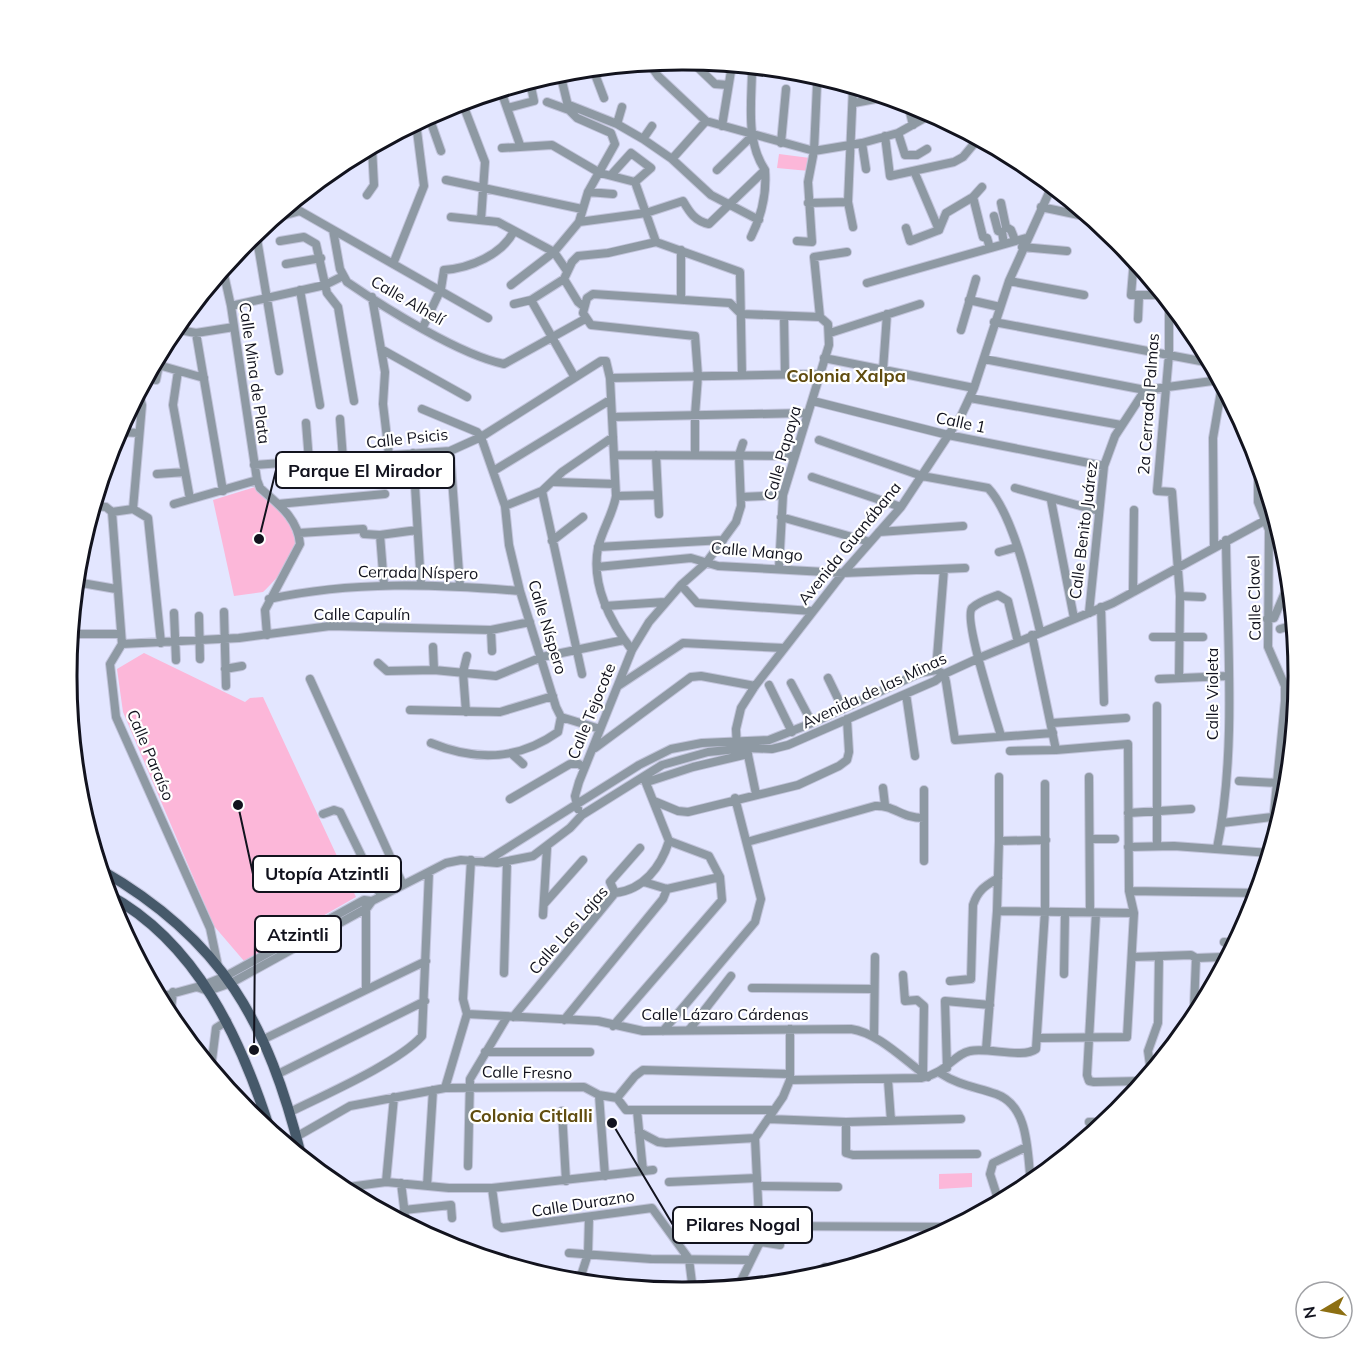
<svg xmlns="http://www.w3.org/2000/svg" width="1366" height="1352" viewBox="0 0 1366 1352" font-family="Mulish,sans-serif">
  <style>
    .green { fill: #fcb7d9 }
    .lines { fill: none; stroke-linecap: round; stroke-linejoin: round }
    .minor-casing { stroke: #c2c4db; stroke-width: 10 }
    .major-casing { stroke: #c2c4db; stroke-width: 12 }
    .minor { stroke: #8e99a3; stroke-width: 8 }
    .major { stroke: #46596a; stroke-width: 10 }
    .labels { text-anchor: middle; stroke-width: 4.5; stroke-linejoin: round; paint-order: stroke }
    .street-label { font-size: 16px; fill: #12131e; stroke: #fff }
    .neighbourhood-label { font-size: 18px; font-weight: bold; fill: #604c0f; stroke: #fff }
    .rim { fill: none; stroke: #12131e; stroke-width: 3 }
    .leader { fill: none; stroke: #12131e; stroke-width: 2 }
    .callout-dot { fill: #12131e; stroke: #fff; stroke-width: 2 }
    .callout { fill: #fff; stroke: #12131e; stroke-width: 2 }
    .callout-label { font-size: 18px; text-anchor: middle; font-weight: bold; fill: #12131e }
  </style>
  <rect width="100%" height="100%" fill="#e3e6ff"/>
  <path class="green" d="M779,154L810,158L809,171L777,168Z
    M255,487C266,501 283,509 293,523C309,544 277,579 263,592L234,596L213,500Z
    M144,653L245,702L250,698L263,697L356,897L244,961L214,926L123,712L117,669Z
    M972,1173V1187L939,1189V1174Z"/>
  <g class="lines">
    <defs>
      <path id="minor" d="M691,61L715,84L728,85
        M649,63L658,76L706,121L814,151L862,143L898,133L932,114
        M593,69L604,98
        M501,91L520,145
        M462,102L485,162L481,220
        M547,102L569,110
        M854,103L886,97
        M908,104L913,125
        M569,105L617,124L643,139L672,159L711,195L759,220
        M508,108L534,101L530,82
        M429,117L441,151
        M617,124L622,107
        M722,126L732,65
        M898,133L905,155H917L927,149
        M885,136L890,176L954,162L963,157L978,139
        M643,139L652,126
        M781,143L786,89
        M862,143L866,169
        M502,148L552,145L600,173L635,182L656,242
        M672,159L706,121
        M717,170L752,136
        M914,171L939,230
        M612,174L631,153L651,168L635,182
        M446,180L582,209
        M588,192L613,194
        M367,195L374,185L372,147
        M973,197L983,237L987,238L990,248
        M808,203L848,202
        M1001,203L1006,227L1011,230L1015,240
        M1041,207L1079,215
        M994,216L998,231L1002,232L1004,244
        M451,217L498,222L554,252L567,271
        M275,218L300,211L488,318
        M579,222L646,213L683,201C690,213 695,221 709,224L765,170C745,140 752,101 752,68
        M853,227L848,202L853,87
        M906,228L910,241L939,230
        M333,230L340,269L347,282C385,308 460,355 504,364L585,319
        M939,230L946,213L973,197L982,187
        M256,233L279,371
        M751,237C762,215 767,194 765,170
        M280,241L304,237L316,244L327,293L338,307L354,401
        M797,241L812,242L808,182L814,151L817,85
        M1022,247L1067,251
        M1134,259L1131,295H1164
        M286,264L321,258
        M393,264L424,186L416,123
        M223,270L231,306L257,480L260,488C278,504 298,518 300,544L265,610L267,635
        M564,279L578,302L583,306
        M1009,281L1084,295
        M867,283L1026,238
        M511,285L554,252L579,222L588,192L615,144L611,133L577,118L569,110L560,73
        M300,290L320,405
        M372,297L385,372L383,404L389,455
        M681,299V250
        M531,300L574,376
        M969,300L1000,307
        M1169,302V354L1157,491L1172,492L1180,596L1179,678
        M514,304L531,300L564,279L572,262L578,256L608,253L656,242L740,272L742,375
        M231,306L325,285L343,276
        M1169,314L1180,315
        M784,316L785,374
        M820,317L814,257L847,252
        M1138,319L1139,296
        M994,322L1211,363
        M423,327L441,289L444,270C470,268 502,255 514,231
        M174,329L196,333L234,327
        M961,330L976,279
        M196,333L223,491
        M830,333L920,304
        M381,349L467,397
        M824,358L974,388
        M984,359L1145,390L1220,380
        M155,364L204,378
        M883,370L887,314
        M178,371L173,405L190,499
        M610,378L819,374
        M156,380L159,365
        M970,398L1121,425
        M813,401L948,435L1104,466
        M422,409L477,432L481,437L505,506L509,545L520,591L556,707L561,717L600,729
        M612,417L806,413
        M340,419L343,459
        M306,423L309,461
        M119,432L139,433
        M819,440L922,476L988,488C1014,515 1031,594 1040,631
        M450,451L460,586
        M413,453L421,585
        M614,455L794,456
        M656,455L659,514
        M695,455V415L698,376L695,336L591,325L583,313L587,298L593,294L730,303L741,314L820,317
        M1258,460V502L1269,530L1268,647L1285,686V701L1270,854
        M254,465L450,451L481,437L601,361H606L610,378L616,496C613,514 602,530 598,548C591,584 610,622 632,650
        M495,470L610,400
        M157,474L185,472
        M812,477L901,507
        M554,482L615,484
        M1015,488L1099,511
        M542,491L582,674
        M616,496L658,495
        M741,497L783,495
        M1051,500L1074,618
        M174,504L257,480
        M278,504L385,494
        M94,506L106,507L112,512L133,509L148,518L161,643
        M505,506L542,491L562,472L613,437
        M133,509L142,405L139,394
        M112,512L122,644L110,664L116,717L210,928L218,966
        M781,517L870,542
        M879,532L963,526
        M299,533L363,529L364,534L380,535L417,530
        M380,535L384,585
        M552,541L583,517
        M1214,546L1213,438L1222,385
        M598,547L723,540
        M999,552L1017,547
        M597,567L691,558L718,566L843,573L965,568
        M779,568L783,495L829,345L828,324L820,317
        M944,569L936,670L944,674L946,682L955,740L1053,733
        M76,582L116,589
        M681,585L697,603L812,611
        M1133,592L1134,510
        M1180,596L1202,597
        M269,599C353,581 435,584 520,591
        M605,606L665,602
        M1101,607L1104,702
        M224,612L226,686
        M174,613L176,660
        M1089,613L1104,466L1115,436L1145,390
        M199,616L200,659
        M1267,619L1274,618L1286,590L1288,569
        M1280,629L1294,625
        M491,630L492,651
        M71,634H121
        M1032,635L1056,750L1128,744L1129,891L1134,913L1127,1037L1038,1038
        M1153,637H1203
        M122,644L239,638L330,626L491,630L530,622
        M433,647L434,670
        M378,663L387,671L434,670L496,676L542,657L624,640
        M225,669L242,666
        M828,678L843,709
        M310,679L403,885
        M1159,679L1228,676
        M791,683L812,723
        M769,685L792,732
        M618,686L683,643L784,648
        M906,694L915,756
        M1157,706V846
        M410,710L500,712L553,696
        M466,712L463,672L467,656
        M1052,723L1126,718
        M1001,736C996,718 963,619 972,608C978,602 990,598 998,595L1008,601L1018,642
        M431,743C475,761 517,761 558,732L561,717
        M595,748L691,677L701,676L755,686
        M737,749L736,729L741,708L755,686L843,573L901,507L961,416L974,388L1009,281L1052,186
        M747,750L756,794
        M1010,751L1056,750
        M512,754L523,764
        M1281,756H1291
        M999,777V841L1046,840
        M1089,777L1090,912
        M644,778L669,841
        M1239,781L1278,783
        M647,782L693,767L748,754
        M883,788L885,805
        M924,790V861
        M510,799L570,764H579L584,768
        M654,801L678,811L688,812L798,785L839,766L847,760L849,752L847,719
        M578,809L575,796L579,782L632,650L649,622L681,585L706,563L736,522L741,506L739,455L743,443
        M1128,813L1191,809
        M323,814L334,810L340,812L381,896
        M1222,823L1281,816
        M1090,839H1115
        M747,842L875,806C895,805 900,818 924,818
        M1128,847L1174,846L1270,853
        M1217,848C1237,752 1227,638 1226,540
        M485,862L639,765L671,749L702,743L769,740L812,723L920,673L936,670
        M644,882L667,889L720,877
        M1129,891L1258,893
        M615,893L610,882L640,848
        M544,904L583,860
        M997,911L1134,913
        M1096,913L1087,1075L1089,1081L1094,1082L1143,1081
        M543,915L547,848
        M1224,942L1236,943
        M1132,957L1191,955L1196,958L1222,957
        M1196,958L1194,1008L1197,1015
        M504,973L507,862
        M1064,974L1065,912
        M903,975L905,1001L917,1000L924,1006L923,1073
        M950,981L971,979L973,905C978,890 985,886 998,878
        M197,987L208,991L231,983L367,908L372,901L446,863L461,860L497,863L533,856L570,828L582,815L662,765L708,752L747,748L772,749L788,745L935,681L944,674L979,658L1113,603L1275,515
        M752,988L873,989
        M366,989V906
        M160,997L204,985L226,976L364,900L372,901
        M467,1014L598,1021L643,1031L851,1029C879,1033 905,1061 928,1077
        M513,1017L615,893C643,890 661,867 669,841
        M170,1018L173,992
        M564,1020L663,899L667,889
        M613,1026L722,900L720,877L709,856L669,841
        M689,1030L731,976
        M663,1031L755,922L761,899L735,798
        M874,1037L875,957
        M264,1039L426,961
        M986,1050L997,911L999,841
        M485,1052H590
        M211,1068L216,1028L227,1021
        M947,1068L945,1001L990,1005
        M1151,1072L1148,1051L1158,1023L1159,956
        M940,1073C958,1085 976,1087 996,1094C1030,1106 1027,1154 1031,1183
        M278,1074L425,1001
        M790,1080L921,1078C947,1073 954,1054 970,1051C988,1047 1023,1059 1036,1049L1045,911V784
        M888,1080L891,1121
        M445,1088L467,1014L463,999L471,860
        M599,1095L605,1176
        M617,1098L626,1110H774
        M637,1110L643,1171
        M562,1111L566,1181
        M290,1112C324,1095 398,1063 422,1036L429,872
        M768,1119L846,1122L961,1119
        M846,1122V1153L853,1155L977,1154
        M1089,1122H1106
        M639,1132L658,1142L666,1143L755,1138
        M296,1137L350,1106L445,1088L584,1087L599,1095L617,1098L635,1076L643,1070L790,1074
        M468,1166L470,1079L507,1017
        M386,1182L394,1097
        M669,1182L757,1178
        M401,1183L406,1223
        M427,1186L433,1090
        M758,1186L838,1187
        M341,1188L386,1182L449,1188H492L653,1170
        M492,1188L497,1225L502,1228L652,1208L689,1259L693,1291
        M999,1202L990,1174L993,1163L1026,1147
        M404,1210L451,1205L452,1218
        M694,1220L759,1217
        M760,1226L953,1227
        M760,1242L780,1245
        M473,1253L474,1251
        M569,1253L651,1259L751,1260
        M825,1267V1274
        M579,1282L588,1254L589,1218
        M738,1287L760,1242L755,1138L783,1097L790,1080V1029"/>
      <path id="major" d="M101,870C223,940 268,1023 301,1155
        M109,895C197,943 241,1039 270,1130"/>
    </defs>
    <use href="#minor" class="minor-casing"/>
    <use href="#major" class="major-casing"/>
    <use href="#minor" class="minor"/>
    <use href="#major" class="major"/>
  </g>
  <g class="labels">
    <g class="street-label">
      <text transform="translate(408 300) rotate(30)" y="6">Calle Alhelí</text>
      <text transform="translate(255 373) rotate(82)" y="6">Calle Mina de Plata</text>
      <text transform="translate(1148 404) rotate(-86)" y="6">2a Cerrada Palmas</text>
      <text transform="translate(961 422) rotate(12)" y="6">Calle 1</text>
      <text transform="translate(407 438) rotate(-6)" y="6">Calle Psicis</text>
      <text transform="translate(782 453) rotate(-74)" y="6">Calle Papaya</text>
      <text transform="translate(1083 530) rotate(-83)" y="6">Calle Benito Juárez</text>
      <text transform="translate(849 543) rotate(-51)" y="6">Avenida Guanábana</text>
      <text transform="translate(757 551) rotate(5)" y="6">Calle Mango</text>
      <text transform="translate(418 572) rotate(1)" y="6">Cerrada Níspero</text>
      <text transform="translate(1254 598) rotate(-91)" y="6">Calle Clavel</text>
      <text x="362" y="620">Calle Capulín</text>
      <text transform="translate(548 627) rotate(73)" y="6">Calle Níspero</text>
      <text transform="translate(874 690) rotate(-25)" y="6">Avenida de las Minas</text>
      <text transform="translate(1212 694) rotate(-90)" y="6">Calle Violeta</text>
      <text transform="translate(591 711) rotate(-68)" y="6">Calle Tejocote</text>
      <text transform="translate(151 755) rotate(67)" y="6">Calle Paraíso</text>
      <text transform="translate(568 930) rotate(-49)" y="6">Calle Las Lajas</text>
      <text x="725" y="1020">Calle Lázaro Cárdenas</text>
      <text transform="translate(527 1072) rotate(1)" y="6">Calle Fresno</text>
      <text transform="translate(583 1203) rotate(-9)" y="6">Calle Durazno</text>
    </g>
    <g class="neighbourhood-label">
      <text x="846" y="382">Colonia Xalpa</text>
      <text x="531" y="1122">Colonia Citlalli</text>
    </g>
  </g>
  <path d="M0 0H1366V1352H0ZM682 70H683A605 605 0 0 1 1288 675V677A605 605 0 0 1 683 1282H682A605 605 0 0 1 77 677V675A605 605 0 0 1 682 70Z" fill="#fff" fill-rule="evenodd"/>
  <path class="rim" d="M682 70H683A605 605 0 0 1 1288 675V677A605 605 0 0 1 683 1282H682A605 605 0 0 1 77 677V675A605 605 0 0 1 682 70Z"/>
  <path class="leader" d="M259 539L276 470M238 805L253 874M254 1050L255 934M612 1123L673 1225"/>
  <g class="callout-dot">
    <circle cx="259" cy="539" r="6"/>
    <circle cx="238" cy="805" r="6"/>
    <circle cx="254" cy="1050" r="6"/>
    <circle cx="612" cy="1123" r="6"/>
  </g>
  <g class="callout">
    <rect x="276" y="452" width="178" height="36" rx="6"/>
    <rect x="253" y="856" width="148" height="36" rx="6"/>
    <rect x="255" y="916" width="86" height="36" rx="6"/>
    <rect x="673" y="1207" width="139" height="36" rx="6"/>
  </g>
  <g class="callout-label">
    <text x="365" y="477">Parque El Mirador</text>
    <text x="327" y="880">Utopía Atzintli</text>
    <text x="298" y="941">Atzintli</text>
    <text x="743" y="1231">Pilares Nogal</text>
  </g>
  <g transform="translate(1324 1310) rotate(260)"><circle r="28" fill="#ffffff" stroke="#a0a1a5" stroke-width="1.5"/>
  <path d="M0-4.5L10 22L0 15L-10 22Z" fill="#8d6f12"/>
  <text y="-9" font-size="16" font-weight="bold" text-anchor="middle" fill="#12131e">N</text>
  </g>
</svg>
